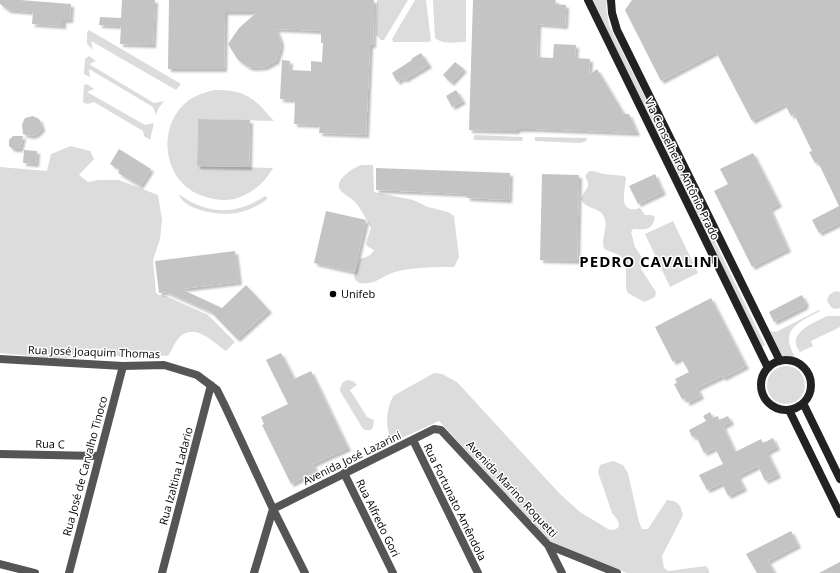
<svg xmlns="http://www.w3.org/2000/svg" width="840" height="573" viewBox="0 0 840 573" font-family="'Open Sans',sans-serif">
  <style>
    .green { fill: #dcdcdc }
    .building { fill: #c4c4c4; filter: url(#shadow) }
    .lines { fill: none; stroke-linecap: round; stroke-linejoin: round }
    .minor { stroke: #555; stroke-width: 8 }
    .secondary { stroke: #222; stroke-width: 8 }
    .poi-dot { fill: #000; stroke: #fff; stroke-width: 1.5 }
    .labels { text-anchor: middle; stroke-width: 3; stroke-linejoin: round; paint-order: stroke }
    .street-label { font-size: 11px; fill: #000; stroke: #fff }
    .poi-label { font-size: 11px; fill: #000; stroke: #fff; text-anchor: start }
    .district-label { font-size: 15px; font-weight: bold; letter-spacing: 1px; fill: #000; stroke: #fff }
  </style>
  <defs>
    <filter id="shadow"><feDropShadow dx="3" dy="3" stdDeviation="1" flood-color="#0004"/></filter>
  </defs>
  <rect width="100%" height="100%" fill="#fff"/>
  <path class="green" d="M377,0H408L384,40H381L376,35Z
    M415,0H426L431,41L428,42H393L392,39Z
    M433,0H466V42C456,42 443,45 435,38Z
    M592,0H607L606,7L609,25L666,140L662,142Z
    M89,30L181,84L176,90L91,41L93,50L87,44V33Z
    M89,56L96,61L89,64L154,103L164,101L158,109L156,115L153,107L89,69L90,77L84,74L85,59Z
    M87,84L94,89L87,92L145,125L154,123L150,140L144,136L143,131L94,102L87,104L83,102L84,85Z
    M214,90C246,89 255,99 274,121L198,119L197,166L273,168C264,184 251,194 234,199C225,201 215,200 206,197C163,186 154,126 189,100C197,95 205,92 214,90Z
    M475,135L523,137L522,141L475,140L473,138Z
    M535,137L587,138L586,141L580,143L535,141Z
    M71,146L90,151L94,159L79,175L88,182L98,180H119L158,195L162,219L160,239L153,260L156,293L159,295L166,296L208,315L235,342L226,351C214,343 197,324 182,335C176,339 172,350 168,356L155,355L54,358L0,353V167L47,171L51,154Z
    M669,147L765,345L762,347L665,148Z
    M361,165H373L374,192L413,200L428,207L448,212L454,216L459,257L454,267C434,267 414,267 395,272C386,274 378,282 369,283C362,284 357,284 354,277L360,259C366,257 371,256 374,250L367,246L366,243L371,228C366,219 361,208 354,201C350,197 345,195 341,191C332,181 353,168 361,165Z
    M589,171H593L604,174L624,176L626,178C625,191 617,215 640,208L645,215H652L655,217C652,232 644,229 633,229L631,232L635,247L643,259L641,269L656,292L655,297L649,300L644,302L628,293L626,288V270L624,259L619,255L604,249C600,237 610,227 603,215C598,207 587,210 581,199C585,188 592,188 585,176Z
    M179,195H180C208,215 237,215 265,196L268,198C261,205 247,211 237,213C222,216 185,211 179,195Z
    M673,221L698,273L670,287L645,234Z
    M835,291L840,292V308L834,309L831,307L827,301L829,295Z
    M819,310L820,311C798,323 779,329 795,357L793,359L783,358L770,331L776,332Z
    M827,316H840V327L811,341L813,346L800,352C799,350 796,346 796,344C793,330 818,321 827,316Z
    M767 385a19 19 0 1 1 38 0a19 19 0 1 1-38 0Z
    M434,373L442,374L457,382L560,494L580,512L608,529L613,530L618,528L619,524L617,519L612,513L598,472L600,465L613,461L623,465L628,473L639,522L642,529H648L667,500C679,501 680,505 683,515L662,556L664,568L668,571L706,566L709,570V573H627L550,541L439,421L393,442C384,428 386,411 393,396Z
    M347,380L353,381L357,385L350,390L367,417L374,420L373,427L371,430H365L363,429L340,391V389L342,383Z"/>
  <path class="building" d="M0,0H20L71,4L70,20H63V26L32,24L33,12L8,10L0,4Z
    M122,0H155L153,45L120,44L121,26L99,25L100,17L121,18Z
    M169,0H374L373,45H370L366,135L319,133L320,125L294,124L295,100L280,99L282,60L290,61L289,70L311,71V61L322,62L323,43H321V31L276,29L280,39L281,44L280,50L276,61L265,67L254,68L248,67L238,60L228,44L239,28L257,12H225L224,69H168Z
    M473,0H556L555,4L566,5L565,26L538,24L537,57L553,58L554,44L576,45L575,58L590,59L589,75L597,69L624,114H629L637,133L535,129H517V131L469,130Z
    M632,0H840V223L819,233L812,220L839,206L818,162L815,163L809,152L812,151L794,114L791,116L785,104L752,121L716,52L661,81L625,10Z
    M421,53L429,65L404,80L403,78L397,82L392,73L412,60L411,59Z
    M455,62L464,69L451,83L443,75Z
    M456,90L463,101L452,107L446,96Z
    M33,116L39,119L42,127L41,130L35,135L31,136L23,134L22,125L23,122L25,118Z
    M198,119L250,120L249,167L197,166Z
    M13,136H23L20,149H13L9,146V140Z
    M119,149L151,169L140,186L118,173L120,170L110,164Z
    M24,150L37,151L36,164L23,163Z
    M753,153L779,204L770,209L788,249L752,267L714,191L728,184L720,169Z
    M376,168L510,173L509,200L467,198V194L376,190Z
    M542,174L579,175L577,261L540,260Z
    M655,174L663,192L638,204L629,186Z
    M326,211L366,220L354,272L314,263Z
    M235,251L239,282L181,289L222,308L246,285L269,310L237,339L211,312L166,292L159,293L155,261Z
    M802,295L806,303L804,307L774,322L769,312Z
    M711,298L746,366L723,378L722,376L697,388L701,396L687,403L685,398L682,399L674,384L677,383L675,379L689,372L681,358L673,362L655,327Z
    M281,353L294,379L311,371L348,448L313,464L316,471L291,484L262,425L264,424L261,417L288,404L266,360Z
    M710,412L713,418L718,416L719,420L728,416L731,422L723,426L735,452L761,439L763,443L773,438L777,447L767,452L778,475L765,481L758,466L738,476L744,488L728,496L722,483L707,490L699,475L723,464L715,448L704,453L696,436L692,437L689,430L706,421L703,416Z
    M791,531L798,545L768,561L775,573H757L746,554Z
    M840,562V573H819Z"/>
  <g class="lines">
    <path class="minor" d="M0,359L123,366L164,365L197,375L217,390L225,406L273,509L305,573
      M413,440L478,573
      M0,454L99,456
      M344,473L393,573
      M273,509L434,429L441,430L548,545L617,573
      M548,545L562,573
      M0,564L35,573
      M69,573L123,366
      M162,573L211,385
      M254,573L273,509"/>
    <path class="secondary" d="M588,0L768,368
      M611,0L612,13L617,30L780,361
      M761 385a25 25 0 1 1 50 0a25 25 0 1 1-50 0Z
      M803,403L840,479
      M789,410L840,514"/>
  </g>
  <circle class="poi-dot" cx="333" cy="294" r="4"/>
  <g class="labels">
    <g class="street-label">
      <text transform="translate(682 169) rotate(64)" y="4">Via Conselheiro Antônio Prado</text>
      <text transform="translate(94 352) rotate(2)" y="4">Rua José Joaquim Thomas</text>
      <text transform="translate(50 444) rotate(1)" y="4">Rua C</text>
      <text transform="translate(352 458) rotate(-26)" y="4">Avenida José Lazarini</text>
      <text transform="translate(85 466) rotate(-75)" y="4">Rua José de Carvalho Tinoco</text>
      <text transform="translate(176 476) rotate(-75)" y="4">Rua Izaltina Ladario</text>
      <text transform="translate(512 489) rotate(47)" y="4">Avenida Marino Roquetti</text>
      <text transform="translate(455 502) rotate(64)" y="4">Rua Fortunato Amêndola</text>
      <text transform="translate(378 518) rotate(64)" y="4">Rua Alfredo Gori</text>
    </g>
    <g class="poi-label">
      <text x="341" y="298">Unifeb</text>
    </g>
    <g class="district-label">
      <text x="649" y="267">PEDRO CAVALINI</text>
    </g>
  </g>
</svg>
